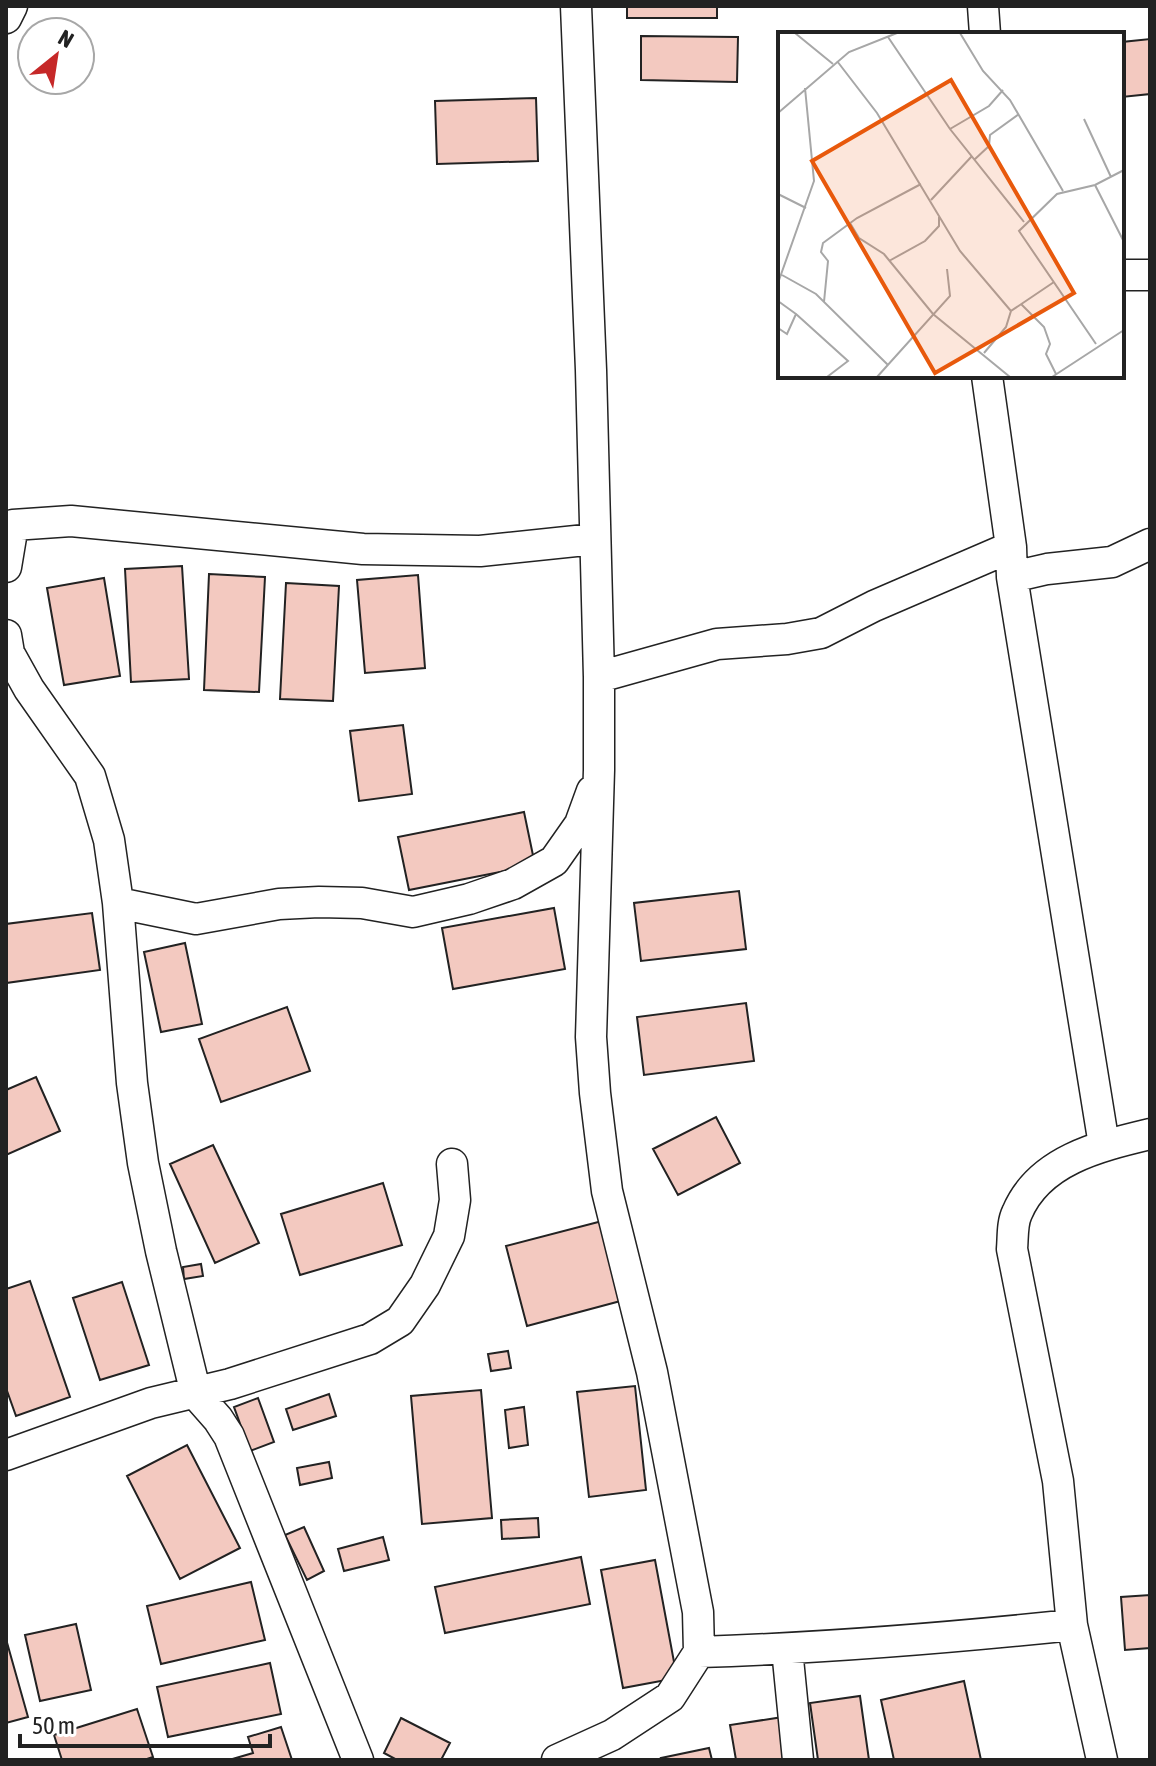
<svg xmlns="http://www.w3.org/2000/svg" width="1156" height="1766" viewBox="0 0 1156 1766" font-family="'Asap Condensed',sans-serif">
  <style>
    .building { fill: #f3c9c0; stroke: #222; stroke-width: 2 }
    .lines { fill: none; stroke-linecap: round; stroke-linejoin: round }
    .street-casing { stroke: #222; stroke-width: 33 }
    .street { stroke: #fff; stroke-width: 30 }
    .inset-road { fill: none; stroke: #a7a7a7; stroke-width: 2 }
    .view { fill: #e8590c; fill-opacity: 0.15; stroke: #e8590c; stroke-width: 4 }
    .inset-edge { fill: none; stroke: #222; stroke-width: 4 }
  </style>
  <rect width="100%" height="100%" fill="#fff"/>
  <path class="building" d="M627,6H717V18H627Z
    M641,36L738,37L737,82L641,80Z
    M1150,39V94L1122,97V42Z
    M536,98L538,161L437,164L435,101Z
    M182,566L189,679L131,682L125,569Z
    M209,574L265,577L259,692L204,690Z
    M418,575L425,668L365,673L357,580Z
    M104,578L120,676L64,685L47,588Z
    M286,583L339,586L333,701L280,699Z
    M403,725L412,794L359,801L350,731Z
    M524,812L535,865L409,890L398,837Z
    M739,891L746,949L641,961L634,903Z
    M554,908L565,969L453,989L442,928Z
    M92,913L100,970L6,983V924Z
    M185,943L202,1024L161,1032L144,952Z
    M746,1003L754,1061L644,1075L637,1017Z
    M287,1007L310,1071L221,1102L199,1039Z
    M36,1077L60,1131L6,1155V1090Z
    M716,1117L740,1163L678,1195L653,1149Z
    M213,1145L259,1243L215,1263L170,1164Z
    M383,1183L402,1245L300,1275L281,1214Z
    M606,1220L628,1299L527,1326L506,1246Z
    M201,1264L203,1276L184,1279L183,1267Z
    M30,1281L70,1397L16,1416L6,1388V1289Z
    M122,1282L149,1365L100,1380L73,1298Z
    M508,1351L511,1368L491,1371L488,1354Z
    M635,1386L646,1490L589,1497L577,1392Z
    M481,1390L492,1518L422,1524L411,1396Z
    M329,1394L336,1416L293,1430L286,1409Z
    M258,1398L274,1442L250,1451L234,1407Z
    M524,1407L528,1445L509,1448L505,1410Z
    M187,1445L240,1548L180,1579L127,1476Z
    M329,1462L332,1478L300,1485L297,1468Z
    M538,1518L539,1537L502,1539L501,1520Z
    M304,1527L324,1571L307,1580L285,1535Z
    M383,1537L389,1560L344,1571L338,1549Z
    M581,1557L590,1604L445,1633L435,1587Z
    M655,1560L677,1678L623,1688L601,1570Z
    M251,1582L265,1640L161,1664L147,1606Z
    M1150,1595V1648L1125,1650L1121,1597Z
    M76,1624L91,1690L40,1701L25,1635Z
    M6,1639L28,1717L6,1723Z
    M270,1663L281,1714L168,1737L157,1687Z
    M964,1681L981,1760H894L881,1700Z
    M860,1696L869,1760H818L810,1703Z
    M137,1709L153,1757L144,1760H62L54,1735Z
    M783,1717L790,1760H736L730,1725Z
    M401,1718L450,1743L441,1760H397L384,1753Z
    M281,1727L292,1760H229L253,1753L248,1737Z
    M709,1748L712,1760H662L661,1758Z"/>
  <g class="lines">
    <defs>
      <path id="street" d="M983,6L985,34
        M6,18L12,6
        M1122,275H1150
        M987,376L1011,547L1012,577L1104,1145
        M6,527L13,525L71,521L363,549L480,551L595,539
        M6,567L13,525
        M1012,577L1047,569L1112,562L1150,544
        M6,635L9,653L29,689L90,776L109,840L118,903L132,1083L143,1163L161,1251L196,1394L218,1419L229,1436L358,1760
        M599,677L717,644L787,639L821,633L874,606L1011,547
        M118,903L196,919L279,904L319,902L362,903L413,912L469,899L513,884L554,861L580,824L592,791
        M6,1455L151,1403L230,1384L370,1339L400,1321L425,1285L449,1236L455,1200L452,1164
        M787,1649L798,1760
        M699,1652C824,1648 948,1638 1072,1625
        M557,1760L612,1735L670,1697L699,1652L698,1612L652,1372L607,1191L595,1093L591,1037L599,770V677L591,370L576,6
        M1102,1760L1072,1625L1058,1481L1012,1249C1013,1238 1012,1223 1017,1213C1039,1160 1100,1146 1150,1134"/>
    </defs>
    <use href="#street" class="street-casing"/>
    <use href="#street" class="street"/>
  </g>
  <g transform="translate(778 32)">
    <rect width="346" height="346" fill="#fff"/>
    <path class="inset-road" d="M17,1L55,32M182,1L205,39L232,68L285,159M110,5L172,97L246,190M59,29L99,81L182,219L233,279M0,81L71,20L119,1M306,87L333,145M172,97L211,74L225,58M196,128L211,114L212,103L241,82M317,153L346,210M0,162L28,176M153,168L194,124M72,191L81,206L106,222L155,282L232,345M111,229L147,209L161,194V185M4,243L38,262L110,333M0,251L36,149L27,56M0,269L18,282L9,302L0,296M46,270L50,229L43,220L45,211L79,186L143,152M243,272L266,295L272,312L268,322L278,342M18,282L70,329L49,345M318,312L241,199L279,162L317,153L346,138M206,321L228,295L233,279L276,250M99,345L172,264L169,237M274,345L346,298"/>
    <path class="view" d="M173,48L296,261L157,341L34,129Z"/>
    <rect width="346" height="346" class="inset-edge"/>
  </g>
  <rect width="1156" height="1766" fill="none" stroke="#222222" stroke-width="16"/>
  <g transform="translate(56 56) rotate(30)"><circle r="38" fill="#ffffff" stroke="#a7a7a7" stroke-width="2"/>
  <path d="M0-6L14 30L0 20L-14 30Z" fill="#c62828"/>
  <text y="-12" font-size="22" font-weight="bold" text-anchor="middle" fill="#222222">N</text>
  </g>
  <path d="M20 1734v12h250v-12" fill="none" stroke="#222222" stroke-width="4"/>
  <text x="32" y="1734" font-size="24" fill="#222222" stroke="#ffffff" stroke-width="6" paint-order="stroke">50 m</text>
</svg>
